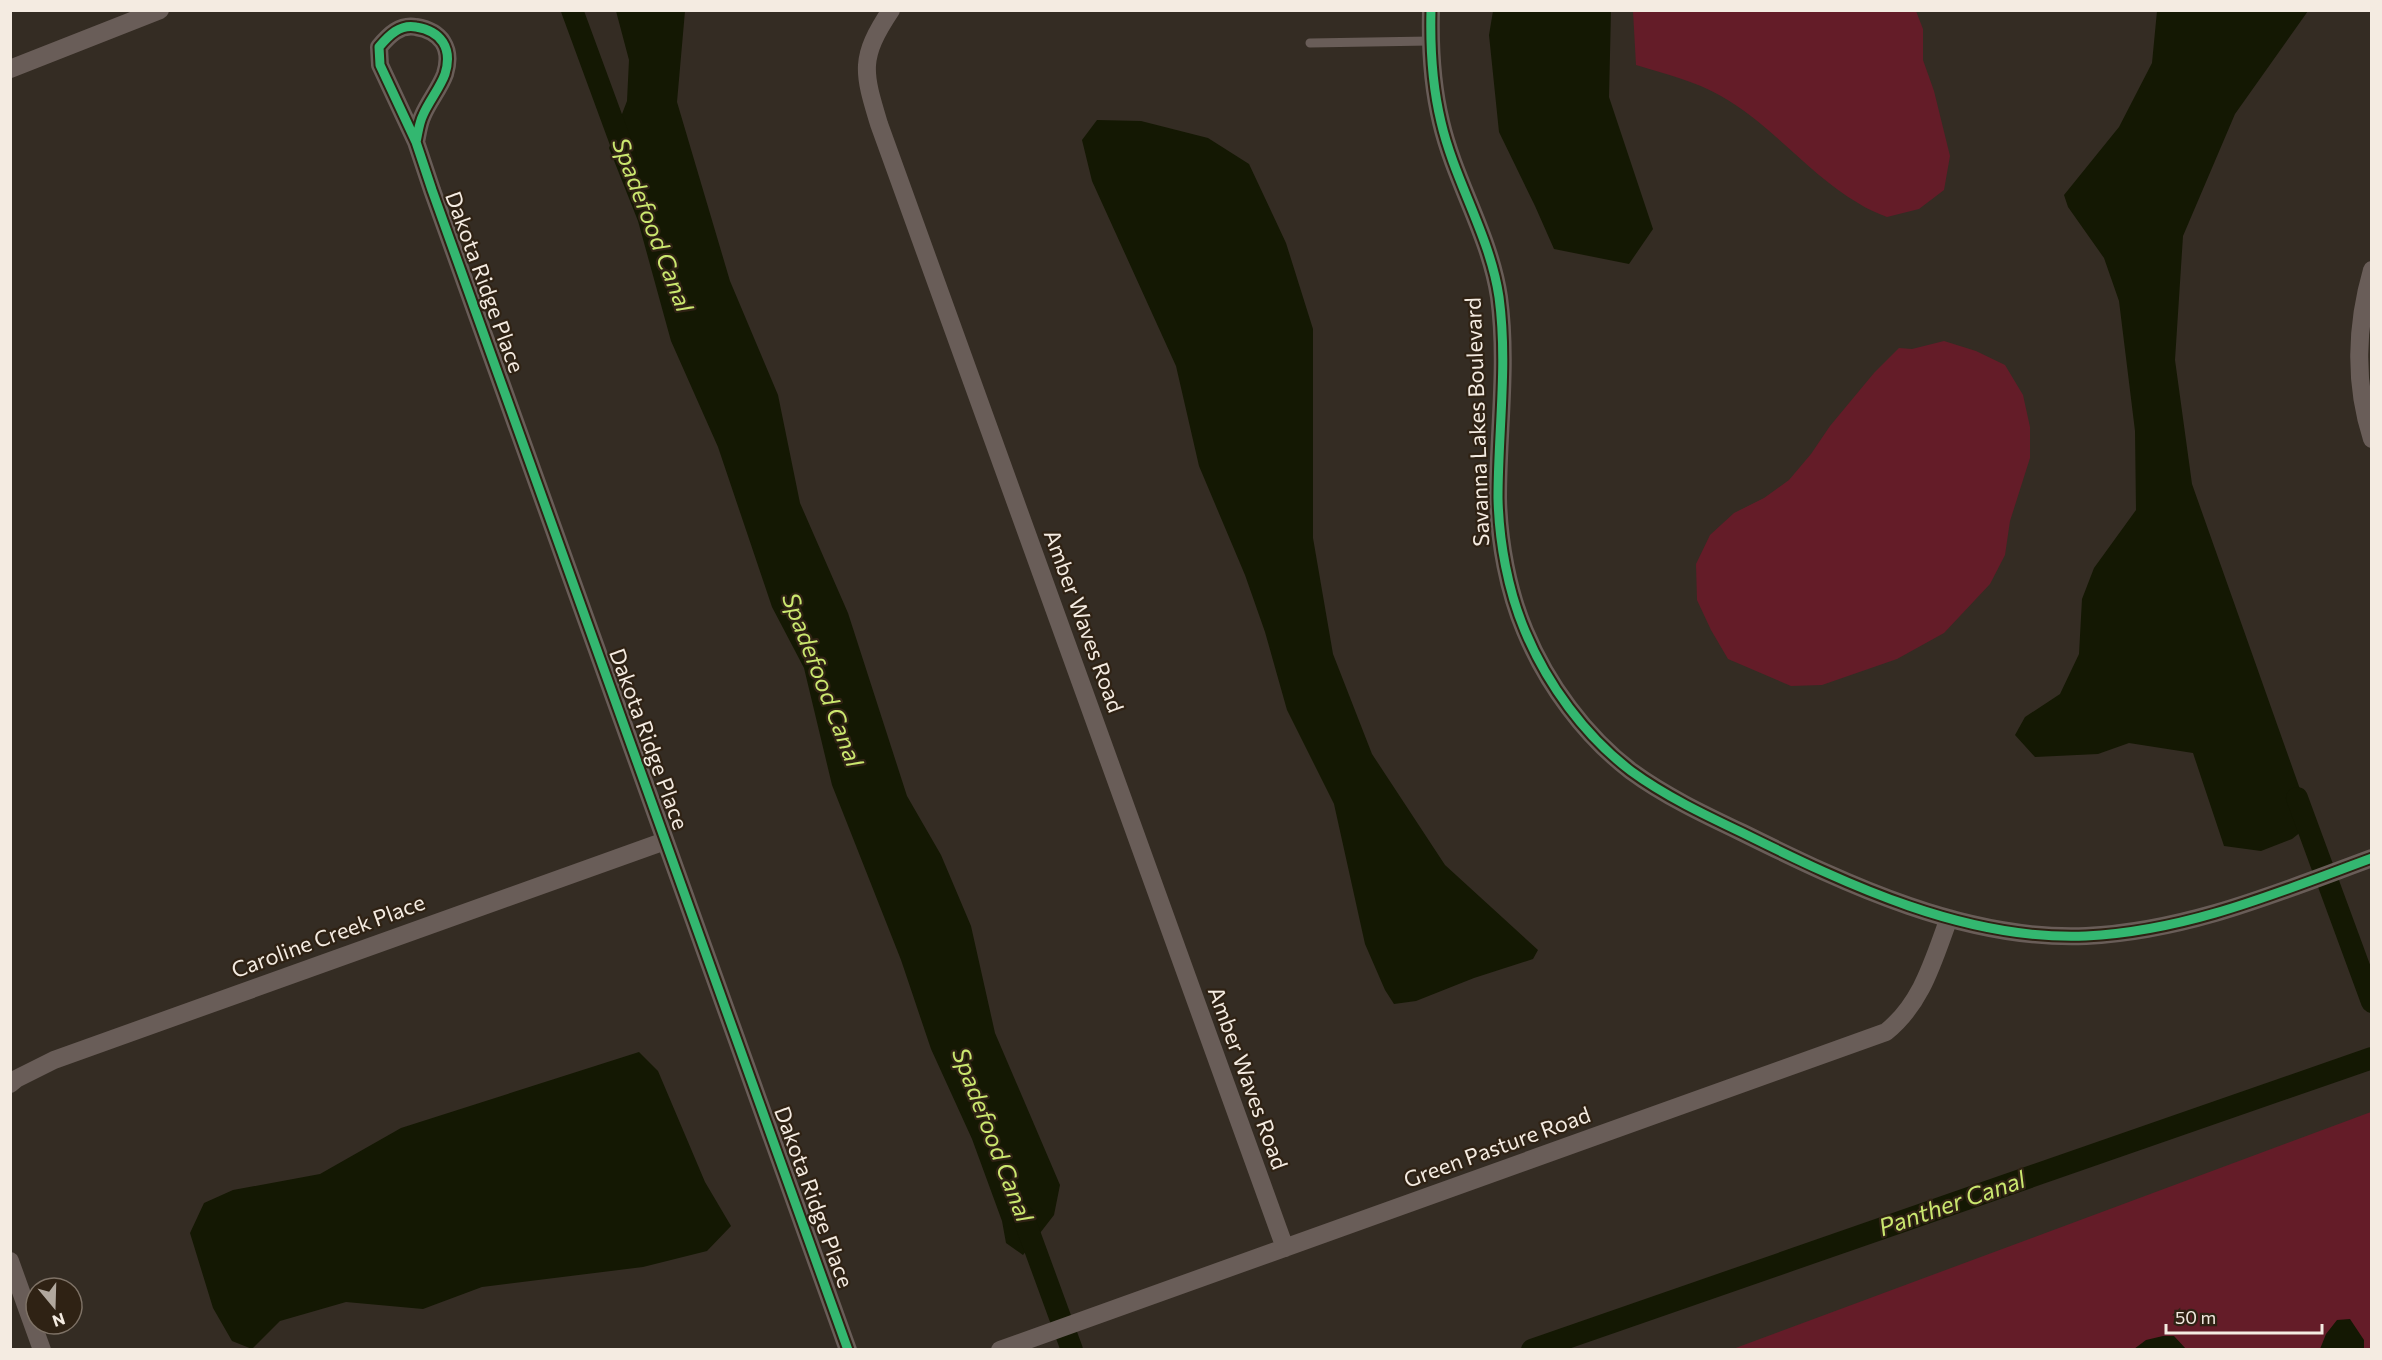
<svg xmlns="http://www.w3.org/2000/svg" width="2382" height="1360" viewBox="0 0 2382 1360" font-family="Commissioner,sans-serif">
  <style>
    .green { fill: #641c28 }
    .water { fill: #141803 }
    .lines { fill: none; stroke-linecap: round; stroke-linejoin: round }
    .canal { stroke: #141803; stroke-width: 22 }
    .lane { stroke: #695d58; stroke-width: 9 }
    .street { stroke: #695d58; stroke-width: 18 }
    .cycleway-casing { stroke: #2f2214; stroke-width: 13 }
    .cycleway { stroke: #33b770; stroke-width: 9 }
    .labels { text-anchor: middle; stroke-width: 4.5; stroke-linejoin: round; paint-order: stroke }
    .street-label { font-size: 22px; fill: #f4ebe1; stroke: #2f2214 }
    .water-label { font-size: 24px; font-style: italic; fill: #cbe76f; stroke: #2f2214 }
  </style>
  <rect width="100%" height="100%" fill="#342c23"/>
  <path class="green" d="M1633,11H1916L1923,29V60L1934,91L1950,156L1944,190L1919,209L1887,217C1877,213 1867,209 1858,203C1810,175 1772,125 1721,96C1695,81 1665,74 1636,65Z
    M1944,341L1976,351L2005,365L2023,395L2030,427V458L2010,521L2005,555L1990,584L1944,633L1897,659L1822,685L1791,686L1728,659L1711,630L1697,600L1696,564L1710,535L1734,513L1764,498L1789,480L1811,454L1830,426L1874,373L1899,348L1912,349Z
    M2371,1112V1349H1733Z"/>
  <path class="water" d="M616,11H685L677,102L730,281L778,395L800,503L848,613L907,796L941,855L971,926L995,1033L1060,1185L1054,1215L1023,1255L1006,1243L1002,1221L972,1139L931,1049L901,960L832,785L804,668L772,607L718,447L671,341L638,221L609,148L627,101L629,60Z
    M1493,11H1611L1609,97L1653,229L1629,264L1554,249L1535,206L1499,132L1489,35Z
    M2157,11H2308L2235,114L2183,236L2175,360L2192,484L2312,823L2292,839L2261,851L2224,846L2193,753L2129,743L2098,754L2035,757L2015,735L2025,717L2060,694L2079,654L2082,599L2094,568L2136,510L2135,431L2119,301L2104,258L2068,207L2064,195L2119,127L2152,63Z
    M1097,120L1141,121L1208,138L1249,164L1286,243L1313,329V538L1333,654L1372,754L1445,865L1538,950L1533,959L1474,978L1416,1001L1394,1004L1385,990L1365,944L1334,804L1287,710L1265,632L1245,575L1199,466L1176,366L1092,181L1082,140Z
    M639,1052L658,1071L705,1182L731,1226L707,1251L643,1267L482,1287L423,1309L346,1302L280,1321L252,1349L232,1341L213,1308L190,1233L204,1203L233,1190L320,1174L401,1128Z
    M2350,1319L2364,1340V1349H2320L2326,1334L2337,1320Z
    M2163,1336H2174L2186,1349H2134L2146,1340Z"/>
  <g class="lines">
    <path class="canal" d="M572,10L626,157
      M2297,798L2372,1002
      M1023,1216L1072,1350
      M1532,1350L2372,1058"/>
    <path class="lane" d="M1310,43L1430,41"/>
    <path class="street" d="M891,10C859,58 863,71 879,124L1285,1248
      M1431,10C1430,48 1432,85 1441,122C1455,182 1490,236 1499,297C1508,364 1498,431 1498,498C1499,542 1508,591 1525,631C1547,684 1585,736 1631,771C1665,796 1705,815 1743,833C1848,885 1966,941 2086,936C2187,931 2277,893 2372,858
      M10,69L160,10
      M416,142C418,133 419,123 423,115C429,101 440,88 445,74C453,48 441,31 416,27C400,24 389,35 379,47L380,65L416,142L432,190L848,1350
      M2372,270C2356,325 2354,384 2372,439
      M10,1084L16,1079L54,1060L665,841
      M10,1261L42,1350
      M1000,1350L1886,1032C1922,1003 1933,961 1949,918"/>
    <defs>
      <path id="cycleway" d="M1431,10C1430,48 1432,85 1441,122C1455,182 1490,236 1499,297C1508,364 1498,431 1498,498C1499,542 1508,591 1525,631C1547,684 1585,736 1631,771C1665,796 1705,815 1743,833C1848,885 1966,941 2086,936C2187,931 2277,893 2372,858
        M416,142C418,133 419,123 423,115C429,101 440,88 445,74C453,48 441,31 416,27C400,24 389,35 379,47L380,65L416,142L432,190L848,1350"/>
    </defs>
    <use href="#cycleway" class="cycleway-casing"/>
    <use href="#cycleway" class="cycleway"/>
  </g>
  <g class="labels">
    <g class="street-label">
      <text transform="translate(485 282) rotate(70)" y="8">Dakota Ridge Place</text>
      <text transform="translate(1477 422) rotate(-92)" y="8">Savanna Lakes Boulevard</text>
      <text transform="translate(1084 621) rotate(70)" y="8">Amber Waves Road</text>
      <text transform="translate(649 739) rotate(70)" y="8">Dakota Ridge Place</text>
      <text transform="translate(328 936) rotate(-20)" y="8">Caroline Creek Place</text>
      <text transform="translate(1248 1078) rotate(70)" y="8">Amber Waves Road</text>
      <text transform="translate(1497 1147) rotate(-20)" y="8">Green Pasture Road</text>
      <text transform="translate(814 1197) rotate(70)" y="8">Dakota Ridge Place</text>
    </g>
    <g class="water-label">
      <text transform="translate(652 225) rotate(69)" y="8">Spadefood Canal</text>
      <text transform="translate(822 680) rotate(69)" y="8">Spadefood Canal</text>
      <text transform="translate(992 1135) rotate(69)" y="8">Spadefood Canal</text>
      <text transform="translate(1952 1204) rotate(-19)" y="8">Panther Canal</text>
    </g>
  </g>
  <rect width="2382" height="1360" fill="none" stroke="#f4ebe1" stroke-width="24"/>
  <g transform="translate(54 1306) rotate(161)"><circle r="28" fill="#2f2214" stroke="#7e7266" stroke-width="1.5"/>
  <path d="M0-4.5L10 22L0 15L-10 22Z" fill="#b1a89e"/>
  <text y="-9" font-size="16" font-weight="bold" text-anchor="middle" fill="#f4ebe1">N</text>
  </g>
  <path d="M2166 1324v9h156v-9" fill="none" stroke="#f4ebe1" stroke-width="3"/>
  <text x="2175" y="1324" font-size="18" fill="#f4ebe1" stroke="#2f2214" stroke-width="4.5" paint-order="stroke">50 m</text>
</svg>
